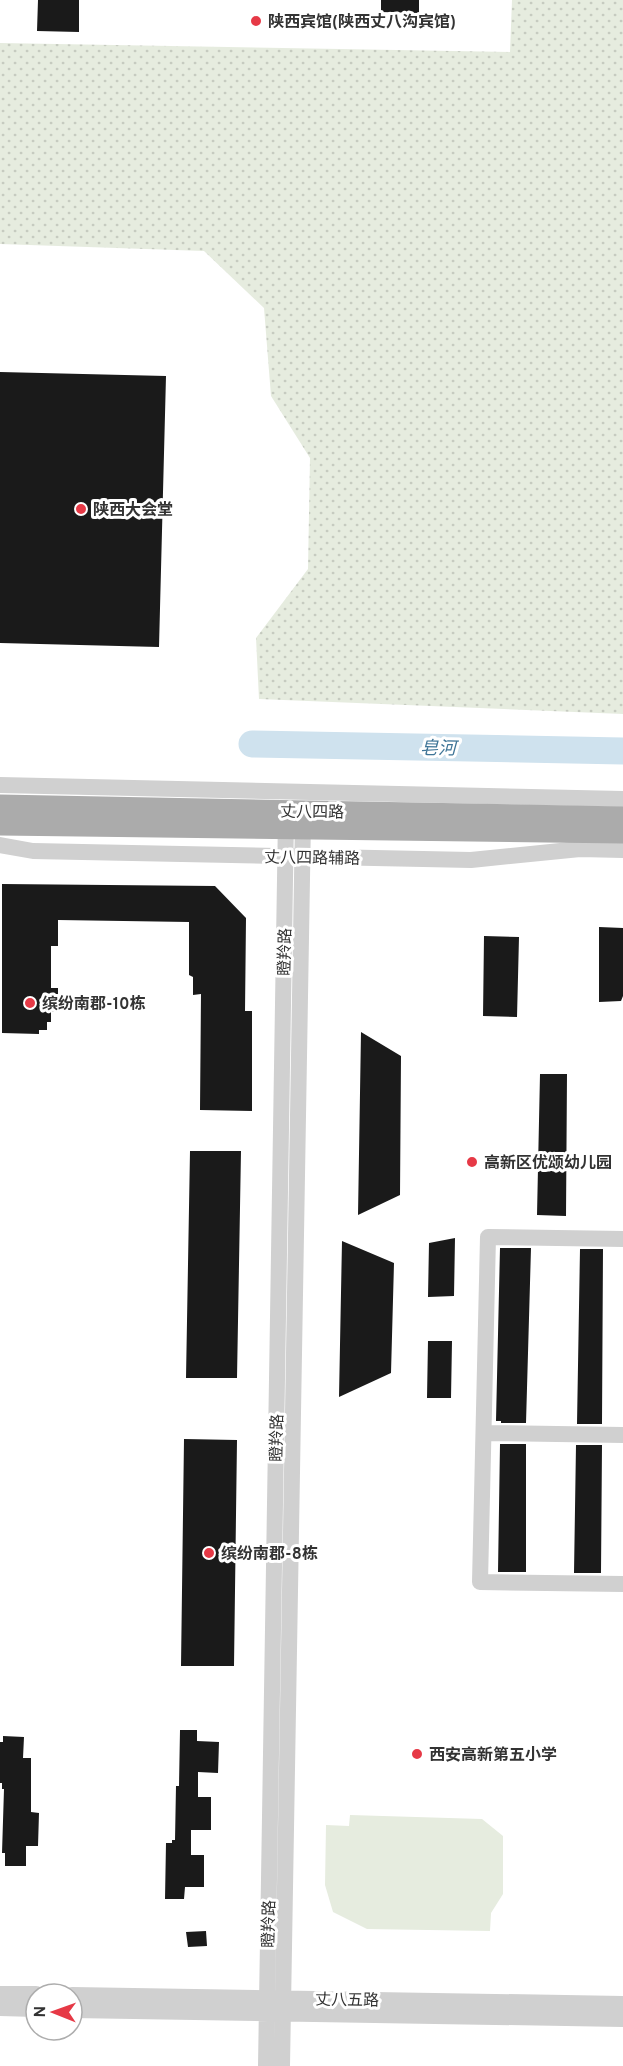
<svg xmlns="http://www.w3.org/2000/svg" width="623" height="2066" viewBox="0 0 623 2066" font-family="Overpass,'Noto Sans SC',sans-serif">
  <style>
    .grass { fill: url(#grass-dots) }
    .garden { fill: #e6ecdf }
    .lines { fill: none; stroke-linecap: round; stroke-linejoin: round }
    .river { stroke: #cfe2ee; stroke-width: 27 }
    .building { fill: #1a1a1a }
    .minor { stroke: #d0d0d0; stroke-width: 16 }
    .major { stroke: #ababab; stroke-width: 21 }
    .poi-dot { fill: #e63946; stroke: #fff; stroke-width: 2 }
    .labels { text-anchor: middle; stroke-width: 6; stroke-linejoin: round; paint-order: stroke }
    .poi-label { font-size: 16px; font-weight: bold; fill: #333; stroke: #fff; text-anchor: start }
    .street-label { font-size: 16px; fill: #333; stroke: #fff }
    .water-label { font-size: 18px; font-style: italic; fill: #3f7597; stroke: #fff }
  </style>
  <defs>
    <pattern id="grass-dots" width="8" height="8" patternUnits="userSpaceOnUse" patternTransform="scale(1.5)"><rect width="8" height="8" fill="#e6ecdf"/><path d="M2 2h.1M6 6h.1" fill="none" stroke="#c6cbc0" stroke-width="1.8" stroke-linecap="round"/></pattern>
  </defs>
  <rect width="100%" height="100%" fill="#fff"/>
  <path class="grass" d="M512,0H623V714L259,699L256,638L308,569L310,458L271,396L264,308L204,251L0,244V43L510,52Z"/>
  <path class="garden" d="M350,1815L482,1819L503,1836V1894L491,1913L490,1931L367,1929L333,1912L325,1885L326,1825L349,1826Z"/>
  <g class="lines">
    <path class="river" d="M252,744L623,751"/>
  </g>
  <path class="building" d="M38,0H79V32L37,31Z
    M381,0H419V13L381,12Z
    M0,372L166,376L159,647L0,643Z
    M2,884L215,886L246,918L245,1011H252V1111L200,1110L201,994L193,995V977L189,975V922L58,920V946H51V988H58V1012L51,1011V1022H47V1030H39V1034L2,1033Z
    M599,927L623,928V996L621,1001L599,1002Z
    M484,936L519,937L517,1017L483,1016Z
    M361,1032L401,1056L400,1195L358,1215Z
    M540,1074H567L566,1216L537,1215Z
    M190,1151H241L237,1378H186Z
    M455,1238L454,1296L428,1297L429,1243Z
    M342,1241L394,1263L391,1373L339,1397Z
    M500,1248H531L526,1423H501V1421H496Z
    M580,1249H603L602,1424H577Z
    M428,1341H452L451,1398H427Z
    M184,1439L237,1440L234,1666H181Z
    M500,1444H526V1572H498Z
    M576,1445H602L601,1573H574Z
    M180,1730H197V1741L219,1742L218,1773L198,1772V1797H211V1830H191V1855H204V1887H185L184,1899H165L166,1843H172V1840H175L176,1786H179Z
    M3,1736L24,1737L23,1758H31V1812L39,1813L38,1846H26V1866H5V1853H2L4,1789H2V1783H0V1742H3Z
    M206,1931L207,1946L188,1947L186,1932Z"/>
  <g class="lines">
    <path class="minor" d="M0,785L623,799
      M0,845L33,851L471,860L580,849L623,850
      M623,1239L488,1237L480,1582L623,1584
      M484,1433L623,1435
      M0,1994H36
      M72,1995L623,2004
      M0,2008L36,2009
      M72,2010L623,2019
      M266,2066L286,817
      M282,2066L303,819"/>
    <path class="major" d="M0,805L623,817
      M0,825L623,833"/>
  </g>
  <g class="poi-dot">
    <circle cx="256" cy="21" r="6"/>
    <circle cx="81" cy="509" r="6"/>
    <circle cx="30" cy="1003" r="6"/>
    <circle cx="472" cy="1162" r="6"/>
    <circle cx="209" cy="1553" r="6"/>
    <circle cx="417" cy="1754" r="6"/>
  </g>
  <g class="labels">
    <g class="poi-label">
      <text x="268" y="27">陕西宾馆(陕西丈八沟宾馆)</text>
      <text x="93" y="515">陕西大会堂</text>
      <text x="42" y="1009">缤纷南郡-10栋</text>
      <text x="484" y="1168">高新区优颂幼儿园</text>
      <text x="221" y="1559">缤纷南郡-8栋</text>
      <text x="429" y="1760">西安高新第五小学</text>
    </g>
    <g class="street-label">
      <text transform="translate(312 811) rotate(1)" y="6">丈八四路</text>
      <text transform="translate(312 857) rotate(1)" y="6">丈八四路辅路</text>
      <text transform="translate(284 952) rotate(-89)" y="6">瞪羚路</text>
      <text transform="translate(276 1438) rotate(-89)" y="6">瞪羚路</text>
      <text transform="translate(268 1924) rotate(-89)" y="6">瞪羚路</text>
      <text transform="translate(347 1999) rotate(1)" y="6">丈八五路</text>
    </g>
    <g class="water-label">
      <text transform="translate(438 748) rotate(1)" y="6">皂河</text>
    </g>
  </g>
  <g transform="translate(54 2012) rotate(271)"><circle r="28" fill="#ffffff" stroke="#adadad" stroke-width="1.5"/>
  <path d="M0-4.5L10 22L0 15L-10 22Z" fill="#e63946"/>
  <text y="-9" font-size="16" font-weight="bold" text-anchor="middle" fill="#333333">N</text>
  </g>
</svg>
